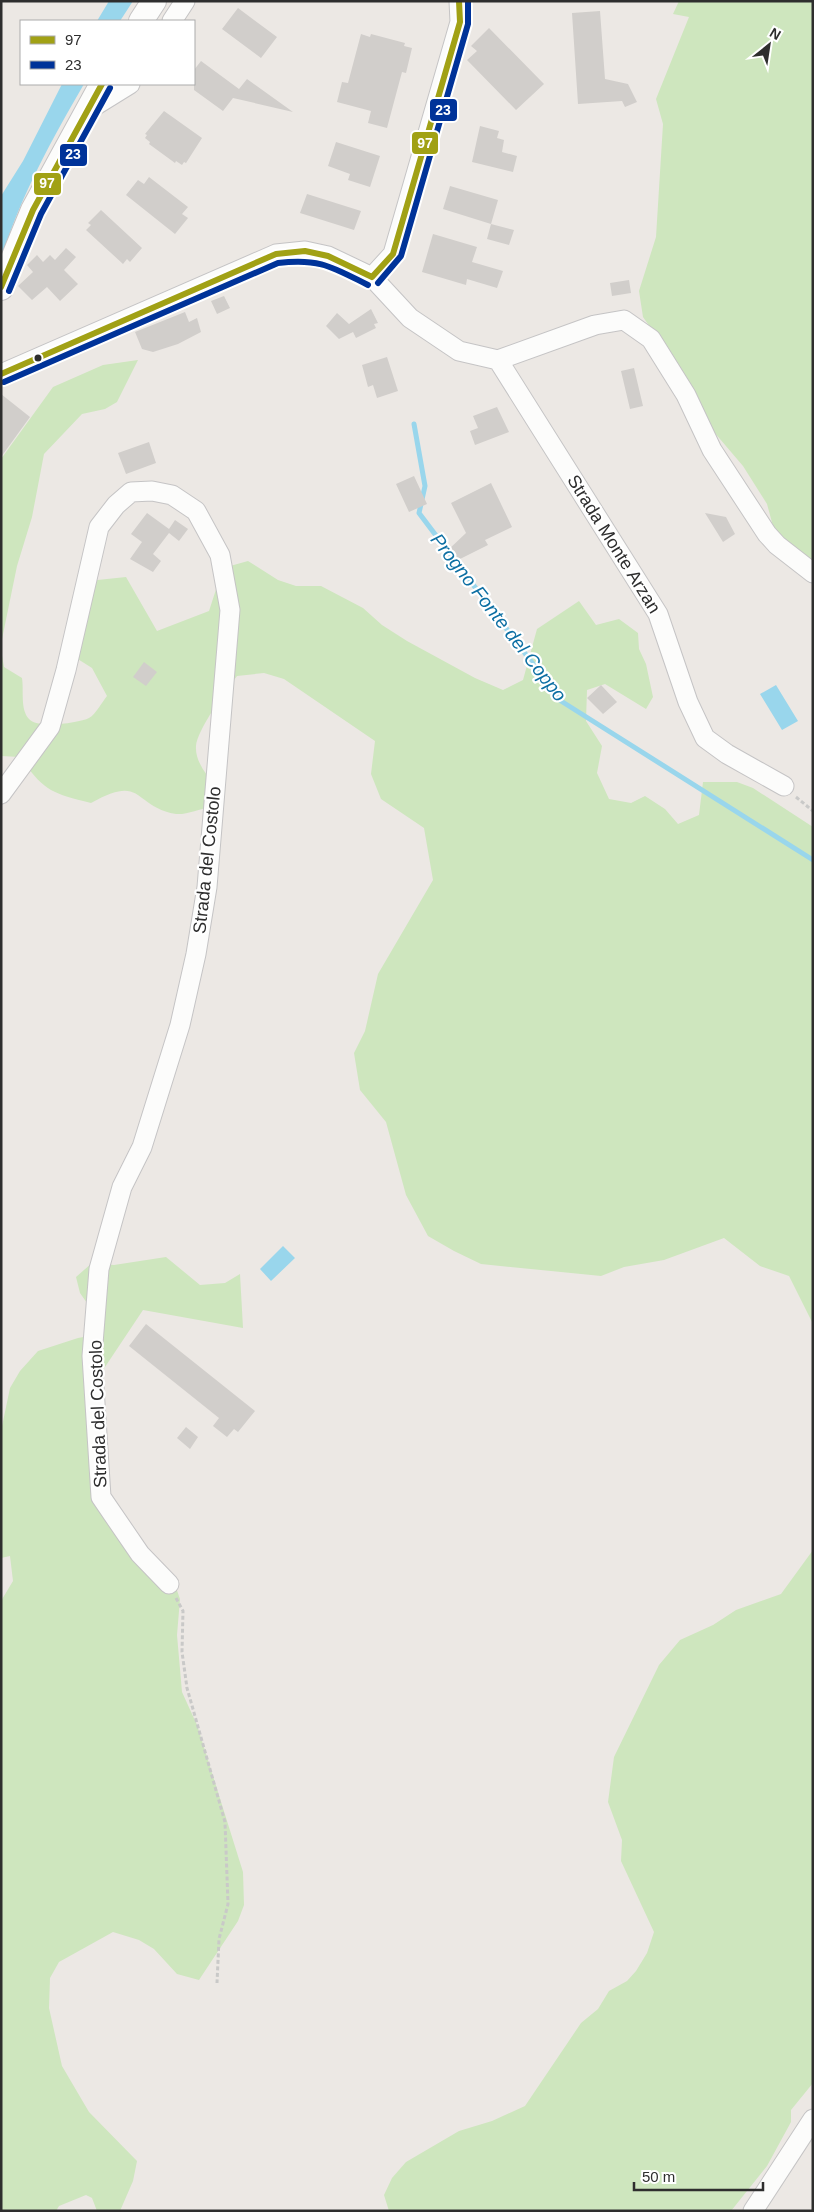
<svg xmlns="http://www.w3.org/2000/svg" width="814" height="2212" viewBox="0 0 814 2212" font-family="Arial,sans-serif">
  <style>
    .green { fill: #cee6be }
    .water { fill: #99d6ec }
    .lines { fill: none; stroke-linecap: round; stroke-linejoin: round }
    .stream { stroke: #99d6ec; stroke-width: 5 }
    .building { fill: #d1cecb }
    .minor-casing { stroke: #c5c4c5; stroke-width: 21 }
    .tertiary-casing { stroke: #c5c4c5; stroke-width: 26 }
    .path { stroke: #c9c9c8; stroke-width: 3; stroke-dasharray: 4 2.5; stroke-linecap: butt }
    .minor { stroke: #fcfcfb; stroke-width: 19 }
    .tertiary { stroke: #fcfcfb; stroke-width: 24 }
    .bus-1-casing { stroke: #fff; stroke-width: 10 }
    .bus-2-casing { stroke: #fff; stroke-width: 10 }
    .bus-1 { stroke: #a1a115; stroke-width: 6 }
    .bus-2 { stroke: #039; stroke-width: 6 }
    .bus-dot { fill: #2e2e2e; stroke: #fff; stroke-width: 2 }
    .labels { text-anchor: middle; stroke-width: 4.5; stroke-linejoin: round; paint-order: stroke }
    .street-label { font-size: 18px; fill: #2e2e2e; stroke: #fff }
    .water-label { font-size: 19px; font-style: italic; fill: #0d6fa3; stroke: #fff }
    .line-badge { stroke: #fff; stroke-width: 2 }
    .badge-label { font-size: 14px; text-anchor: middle; font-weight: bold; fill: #fff }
  </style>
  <rect width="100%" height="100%" fill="#ece8e4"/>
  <path class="green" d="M679,1H813V566L776,537L767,504L743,466L708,425L669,354L643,317L639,291L656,237L663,124L656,99L689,17L673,14Z
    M138,360L117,402L105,409L82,414L44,454L32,517L17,566L1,644V459L53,387L103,365Z
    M248,561L278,580L296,586H321L363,608L382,625L407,641L475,678L503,690L523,680L537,629L579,601L596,625L619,619L638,633L639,649L646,664L653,697L646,709L605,684L587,690L586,721L602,746L597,773L609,799L631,803L645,796L665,809L678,824L699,815L703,782H737L753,788L813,827V1324L789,1276L760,1266L724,1238L664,1260L624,1267L601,1276L481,1264L454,1251L428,1236L406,1195L386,1122L360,1090L354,1053L365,1031L378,974L433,880L424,828L381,799L371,774L375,741L284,679L264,673L237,676C227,689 197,730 196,746C195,762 207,775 216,787L210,807C200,809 186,815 176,814C132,806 144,773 91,803C51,793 44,791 20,757L1,756V650L4,667L22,678C24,691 20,709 29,719C37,729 79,723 89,718C96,714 102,702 107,696L92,668L73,656L88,581L126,577L157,631L209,611L223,568Z
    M166,1257L200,1285L225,1283L240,1274L243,1328L143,1310L99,1376L105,1491L118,1520L174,1582L180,1599L177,1635L182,1692L197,1725L243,1872L244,1905L238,1921L199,1980L177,1974L154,1949L139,1940L113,1932L59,1962L50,1978L49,2008L62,2066L89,2112L137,2161L133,2181L120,2211H97L92,2198L86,2195L59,2206L56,2211H1V1601L13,1581L10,1556L1,1558V1431L10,1388L20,1371L38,1351L78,1338L100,1334L101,1323L80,1293L76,1277L92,1263L114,1265Z
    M813,1550V2083L791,2110V2122L767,2166L731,2211H389L384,2195L392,2178L406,2162L459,2131L492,2121L525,2106L581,2023L598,2009L609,1991L627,1981L636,1971L647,1953L654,1932L621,1861L622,1840L608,1802L614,1757L659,1665L680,1640L713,1625L736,1610L781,1594Z"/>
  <path class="water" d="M109,1H133L120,21H97Z
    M62,84H84C52,139 19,199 1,260V196L23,161Z
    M776,685L798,721L782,730L760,694Z
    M283,1246L295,1258L271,1281L260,1269Z"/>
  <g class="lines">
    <path class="stream" d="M414,424L425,486L419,513L561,701L813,860"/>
  </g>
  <path class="building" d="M238,8L277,37L261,58L222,29Z
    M600,11L605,79L628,84L637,102L625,107L622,101L578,104L572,13Z
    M489,28L544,84L516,110L467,60L477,51L471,46Z
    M361,34L370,37L371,34L405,43L404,46L412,48L406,73L402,72L387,128L368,123L371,111L337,102L342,82L348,83Z
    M201,61L239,89L247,79L293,112L233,98L223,111L194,90V70Z
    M164,111L202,138L186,163L184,162L182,165L176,161L175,163L149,144L150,142L145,138L147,135L145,134Z
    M480,126L499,131L497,138L504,140L502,152L517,156L513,172L472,162Z
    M336,142L380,156L370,187L348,180L350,174L328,166Z
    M149,177L188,207L182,214L188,218L175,234L126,195L138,180L144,184Z
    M450,186L498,200L491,224L443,209Z
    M307,194L361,211L354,230L300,213Z
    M101,210L142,248L130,262L127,259L123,264L86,230L91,225L88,223Z
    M491,224L514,230L509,245L487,239Z
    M433,234L477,247L472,262L503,271L497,288L467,279L466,285L422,272Z
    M66,248L76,257L64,270L78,284L60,301L47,287L32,300L18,286L33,272L27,265L37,255L43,262L50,255L55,260Z
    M629,280L631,293L612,296L610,283Z
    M224,296L230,308L217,314L211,301Z
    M371,309L378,323L374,324L376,328L356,338L353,332L339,339L326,326L337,313L349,324Z
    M185,312L189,322L197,318L201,332L178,344L153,352L142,349L135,332Z
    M387,357L398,391L377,398L373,385L368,387L362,365Z
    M634,368L643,406L630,409L621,371Z
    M1,394L30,417L1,457Z
    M497,407L509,432L475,445L470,431L478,428L473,416Z
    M149,442L156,463L126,474L118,453Z
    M414,476L427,504L409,512L396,484Z
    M491,483L512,527L485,540L488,545L456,561L447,551L466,533L451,503Z
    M147,513L169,529L175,520L188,529L179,541L169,533L153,554L161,561L153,572L130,559L142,542L131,534Z
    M705,513L726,517L735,534L723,542Z
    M144,662L157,672L146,686L133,677Z
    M601,685L617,702L603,714L587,698Z
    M146,1324L255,1411L238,1432L234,1429L227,1437L213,1426L219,1418L129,1346Z
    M186,1427L198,1437L190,1449L177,1438Z"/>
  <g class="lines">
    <defs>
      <path id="minor" d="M172,21L185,1
        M88,110L130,84
        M372,277L393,254L460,22L459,1
        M498,360L658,614L688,702L705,738L727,754L784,786
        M1,374L276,254L305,251L328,256L372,277L410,318L459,351L498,360L595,325L624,320L651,339L686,395L712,450L767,534L777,545L813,573
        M1,794L50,727L66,670L99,527L116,505L131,492L152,491L172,495L196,511L220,555L230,610L207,887L196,954L180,1025L142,1147L122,1187L99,1269L92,1356L101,1497L140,1554L169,1584
        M753,2211L813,2119"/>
      <path id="tertiary" d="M141,21L154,1
        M1,288L33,210L102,84"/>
    </defs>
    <use href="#minor" class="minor-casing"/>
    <use href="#tertiary" class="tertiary-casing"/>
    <path class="path" d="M796,797L813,811
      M176,1598L183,1611L182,1652L187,1688L225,1822L228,1904L219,1939L217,1983"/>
    <use href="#minor" class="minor"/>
    <use href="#tertiary" class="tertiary"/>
    <defs>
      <path id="bus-1" d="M372,277L393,254L460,22L459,1
        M1,287L33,210L102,84
        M1,374L276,254L305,251L328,256L372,277"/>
      <path id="bus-2" d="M378,283L401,256L468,24V1
        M9,291L41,214L110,88
        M4,382L278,263C320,258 332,267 368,285"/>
    </defs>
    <use href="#bus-1" class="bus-1-casing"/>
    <use href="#bus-2" class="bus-2-casing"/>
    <use href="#bus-1" class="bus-1"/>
    <use href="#bus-2" class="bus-2"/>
  </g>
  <circle class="bus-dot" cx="38" cy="358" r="4.5"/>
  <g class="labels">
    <g class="street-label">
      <text transform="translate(614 544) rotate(58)" y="6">Strada Monte Arzan</text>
      <text transform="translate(207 860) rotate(-84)" y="6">Strada del Costolo</text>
      <text transform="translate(98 1414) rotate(-92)" y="6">Strada del Costolo</text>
    </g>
    <g class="water-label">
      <text transform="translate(499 617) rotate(52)" y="7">Progno Fonte del Coppo</text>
    </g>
  </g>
  <g class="line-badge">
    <rect x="429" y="98" width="29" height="24" rx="5" fill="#039"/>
    <rect x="411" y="131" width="28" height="24" rx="5" fill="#a1a115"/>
    <rect x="59" y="143" width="29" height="24" rx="5" fill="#039"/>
    <rect x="33" y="172" width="29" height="24" rx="5" fill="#a1a115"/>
  </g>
  <g class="badge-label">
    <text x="443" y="115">23</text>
    <text x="425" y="148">97</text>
    <text x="73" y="159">23</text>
    <text x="47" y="188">97</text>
  </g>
  <rect width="814" height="2212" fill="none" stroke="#2e2e2e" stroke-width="5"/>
  <rect x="20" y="20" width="175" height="65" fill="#ffffff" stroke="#ababab"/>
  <rect x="30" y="36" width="25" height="8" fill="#a1a115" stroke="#ababab"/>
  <text x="65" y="45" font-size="15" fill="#2e2e2e">97</text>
  <rect x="30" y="61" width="25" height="8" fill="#003399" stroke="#ababab"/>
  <text x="65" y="70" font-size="15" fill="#2e2e2e">23</text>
  <g transform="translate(769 45) rotate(30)" stroke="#ffffff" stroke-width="4" paint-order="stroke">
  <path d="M0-4L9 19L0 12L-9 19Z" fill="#2e2e2e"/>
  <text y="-8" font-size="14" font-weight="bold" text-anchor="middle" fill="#2e2e2e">N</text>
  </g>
  <path d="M634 2182v8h129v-8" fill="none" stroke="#2e2e2e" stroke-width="2.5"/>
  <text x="642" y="2182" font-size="15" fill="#2e2e2e" stroke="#ffffff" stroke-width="4" paint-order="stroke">50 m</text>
</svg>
